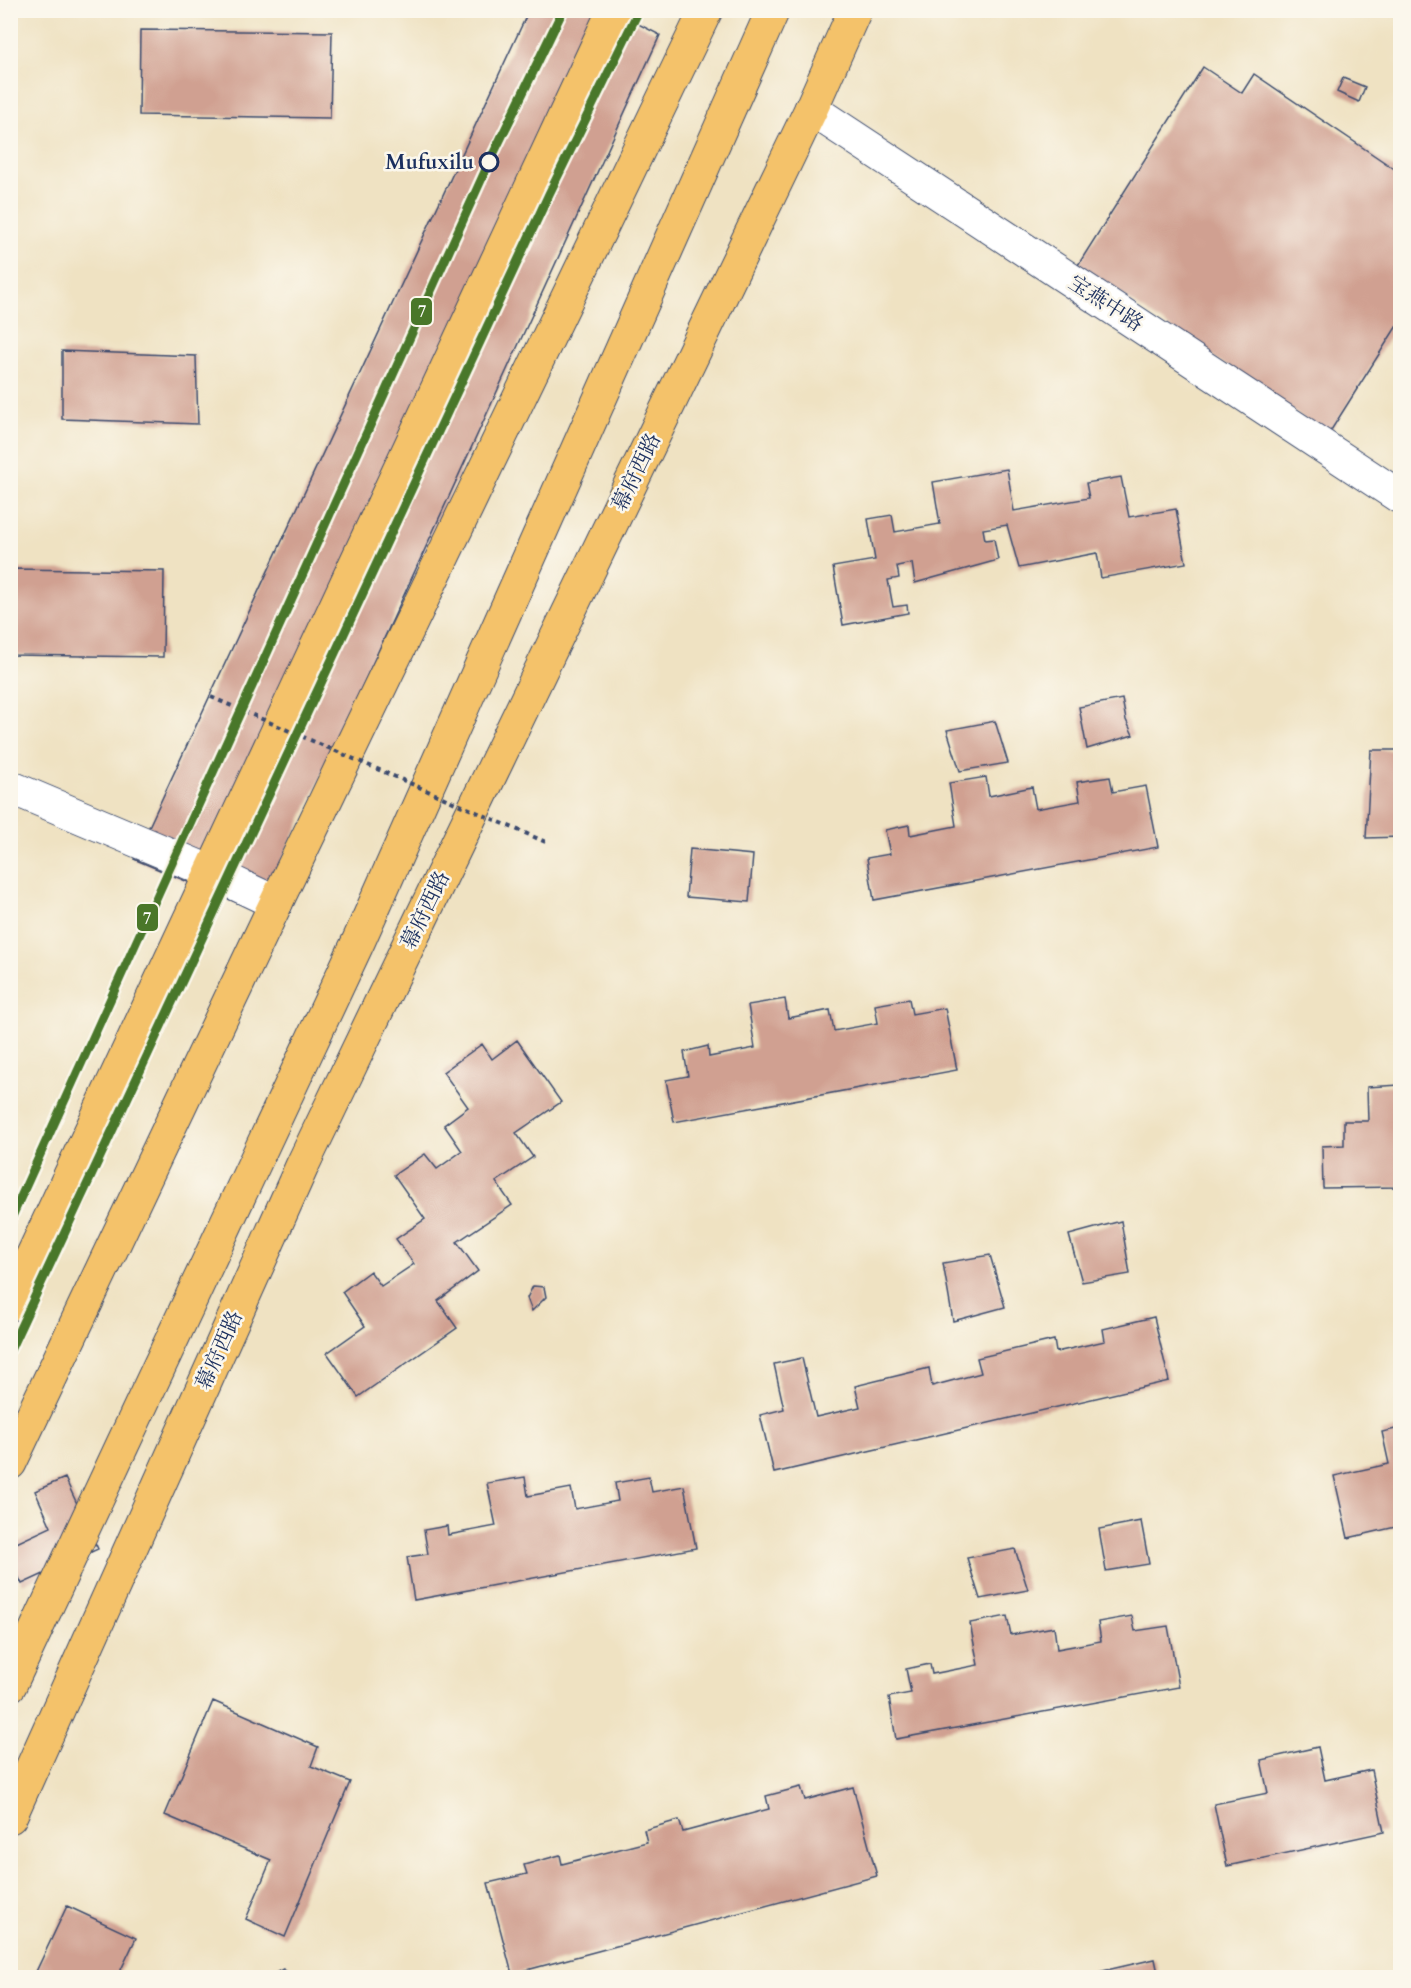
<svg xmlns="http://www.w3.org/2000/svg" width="1411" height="1988" viewBox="0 0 1411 1988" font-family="Cardo,'Noto Serif SC',serif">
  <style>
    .building { fill: #d0a091 }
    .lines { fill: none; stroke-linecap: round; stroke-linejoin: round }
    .minor-casing { stroke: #3b4a6d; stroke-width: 35 }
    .major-casing { stroke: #3b4a6d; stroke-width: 35 }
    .highway-casing { stroke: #3b4a6d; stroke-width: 35 }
    .minor { stroke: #fff; stroke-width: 33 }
    .major { stroke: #f4c26a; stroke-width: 33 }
    .highway { stroke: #f4c26a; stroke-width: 33 }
    .path-bridge { stroke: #3b4a6d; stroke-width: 4; stroke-dasharray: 4.5 4.5; stroke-linecap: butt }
    .metro-1-casing { stroke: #fbf7ec; stroke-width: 14 }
    .metro-1 { stroke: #4a7729; stroke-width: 9 }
    .stop-dot { fill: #fbf7ec; stroke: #1b2f5e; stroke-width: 3 }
    .labels { text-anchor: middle; stroke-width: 5; stroke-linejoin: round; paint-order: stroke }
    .stop-label { font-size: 21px; font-weight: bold; fill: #1b2f5e; stroke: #fbf7ec; text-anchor: end }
    .street-label { font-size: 21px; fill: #1b2f5e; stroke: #fbf7ec }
    .line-badge { stroke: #fbf7ec; stroke-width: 2 }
    .badge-label { font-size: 16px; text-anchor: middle; font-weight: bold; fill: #fff }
  </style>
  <rect width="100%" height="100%" fill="#fbf7ec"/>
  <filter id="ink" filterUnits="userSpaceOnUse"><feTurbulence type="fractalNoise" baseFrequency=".0167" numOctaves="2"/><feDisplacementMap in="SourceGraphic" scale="12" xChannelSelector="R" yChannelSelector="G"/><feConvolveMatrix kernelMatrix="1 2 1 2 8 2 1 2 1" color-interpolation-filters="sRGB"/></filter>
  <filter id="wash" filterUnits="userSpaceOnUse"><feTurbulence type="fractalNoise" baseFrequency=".008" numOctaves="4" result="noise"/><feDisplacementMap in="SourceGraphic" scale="24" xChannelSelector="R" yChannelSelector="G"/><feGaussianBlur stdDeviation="1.35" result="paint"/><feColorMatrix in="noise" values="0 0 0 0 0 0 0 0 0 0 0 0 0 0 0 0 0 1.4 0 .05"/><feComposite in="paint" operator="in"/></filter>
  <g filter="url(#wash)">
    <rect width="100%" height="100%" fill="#efe2c2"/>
    <g id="blocks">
      <path class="building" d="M529,10H611L660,35L259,912L134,859Z
        M140,30L332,32L330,118L139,115Z
        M1203,67L1242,93L1254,74L1396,170L1400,163V321L1328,435L1078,265Z
        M1343,78L1365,87L1359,102L1337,92Z
        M62,351L196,356L198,424L62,419Z
        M1007,469L1014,511L1089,498L1086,483L1121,477L1129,517L1176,509L1186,563L1101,578L1097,553L1019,568L1007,525L983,529L985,540L994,539L998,560L915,583L912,563L897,566L899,578L888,580L893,607L907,605L908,613L843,625L833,567L875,560L868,519L892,515L895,532L940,524L933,482Z
        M10,569L164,571L163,657L10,655Z
        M1122,699L1126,720L1133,735L1087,749L1079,707Z
        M995,721L1008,763L960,771L947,730Z
        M1371,750H1400V837L1366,838Z
        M986,777L989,796L1032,787L1036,809L1080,801L1077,782L1110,777L1113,792L1146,786L1158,847L874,900L867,858L890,854L885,830L909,825L910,835L956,826L949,783Z
        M690,849L753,855L749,902L686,897Z
        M785,999L788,1018L830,1010L834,1031L878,1023L875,1005L909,999L912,1014L945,1008L957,1070L674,1122L666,1080L688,1076L684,1052L708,1046L709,1057L755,1048L748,1005Z
        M517,1040L561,1102L516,1133L533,1157L496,1182L512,1205L457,1242L478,1271L438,1301L457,1328L358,1397L327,1353L365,1326L342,1292L370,1271L381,1286L414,1264L396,1239L425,1219L394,1175L425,1154L437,1169L462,1151L444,1125L468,1107L443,1072L482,1044L492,1059Z
        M1400,1085V1187L1323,1188L1322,1146L1344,1145V1121H1368L1367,1087Z
        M1121,1221L1130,1274L1082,1282L1069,1235Z
        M990,1255L1005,1307L953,1321L943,1263Z
        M533,1286L544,1287L546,1297L532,1311L527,1298Z
        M1154,1317L1169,1381L774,1473L760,1415L784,1409L774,1364L802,1358L816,1417L860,1407L855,1386L929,1368L932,1386L981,1373L977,1358L1054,1340L1056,1352L1105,1341L1103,1329Z
        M1400,1428V1526L1348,1538L1334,1476L1389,1464L1382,1432Z
        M525,1477L528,1496L571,1488L575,1509L618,1501L615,1483L649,1477L652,1492L684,1486L696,1548L414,1600L407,1557L428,1554L424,1530L447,1526L448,1535L496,1526L487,1483Z
        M65,1478L98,1549L22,1584L10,1559V1546L51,1527L35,1491Z
        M1141,1521L1149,1564L1106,1571L1099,1529Z
        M1015,1549L1028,1590L980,1599L967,1558Z
        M1007,1616L1011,1635L1054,1627L1057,1649L1101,1641L1098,1622L1132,1616L1135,1631L1168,1626L1179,1687L896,1739L889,1697L911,1693L906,1669L930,1664L932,1674L978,1665L970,1623Z
        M213,1701L318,1747L311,1766L350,1782L285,1937L246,1919L271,1860L165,1815Z
        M1318,1747L1325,1780L1371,1770L1384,1832L1227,1866L1214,1804L1268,1793L1261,1760Z
        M801,1787L805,1800L853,1787L877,1876L512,1974L488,1883L527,1874L524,1865L560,1855L562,1864L647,1842L644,1830L679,1820L683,1832L769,1809L766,1796Z
        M67,1906L136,1938L117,1978H33Z
        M1155,1959L1159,1978H1099L1098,1972Z
        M283,1969L296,1978H266Z"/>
    </g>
  </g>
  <g filter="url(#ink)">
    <use href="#blocks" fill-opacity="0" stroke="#3b4a6d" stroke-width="1.5"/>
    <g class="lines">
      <defs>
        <path id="minor" d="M811,109L1400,497
          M10,787L211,872L276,903"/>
        <path id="major" d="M10,1304L614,10
          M10,1817L303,1164L811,109L855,10"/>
        <path id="highway" d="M10,1463L276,903L706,10
          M10,1685L359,940L773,10"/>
      </defs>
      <use href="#minor" class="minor-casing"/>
      <use href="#major" class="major-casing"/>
      <use href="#highway" class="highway-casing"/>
      <use href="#minor" class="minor"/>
      <use href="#major" class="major"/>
      <use href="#highway" class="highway"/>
      <path class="path-bridge" d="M211,697L548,843"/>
      <defs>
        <path id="metro-1" d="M10,1221L487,167L563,10
          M10,1350L549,194L639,10"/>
      </defs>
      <use href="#metro-1" class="metro-1-casing"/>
      <use href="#metro-1" class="metro-1"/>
    </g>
  </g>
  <circle class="stop-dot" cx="489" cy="162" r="9"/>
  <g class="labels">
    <g class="stop-label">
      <text x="474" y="169">Mufuxilu</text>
    </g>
    <g class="street-label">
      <text transform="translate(1106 303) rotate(33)" y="7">宝燕中路</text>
      <text transform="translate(636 472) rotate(-64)" y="7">幕府西路</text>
      <text transform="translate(425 910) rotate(-64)" y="7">幕府西路</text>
      <text transform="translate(219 1350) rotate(-66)" y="7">幕府西路</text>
    </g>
  </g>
  <g class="line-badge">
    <rect x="410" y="297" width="23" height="29" rx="6" fill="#4a7729"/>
    <rect x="136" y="903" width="23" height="29" rx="6" fill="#4a7729"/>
  </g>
  <g class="badge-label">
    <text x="422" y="317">7</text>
    <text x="147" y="924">7</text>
  </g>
  <rect width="1411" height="1988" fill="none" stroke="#fbf7ec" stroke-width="36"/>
</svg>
